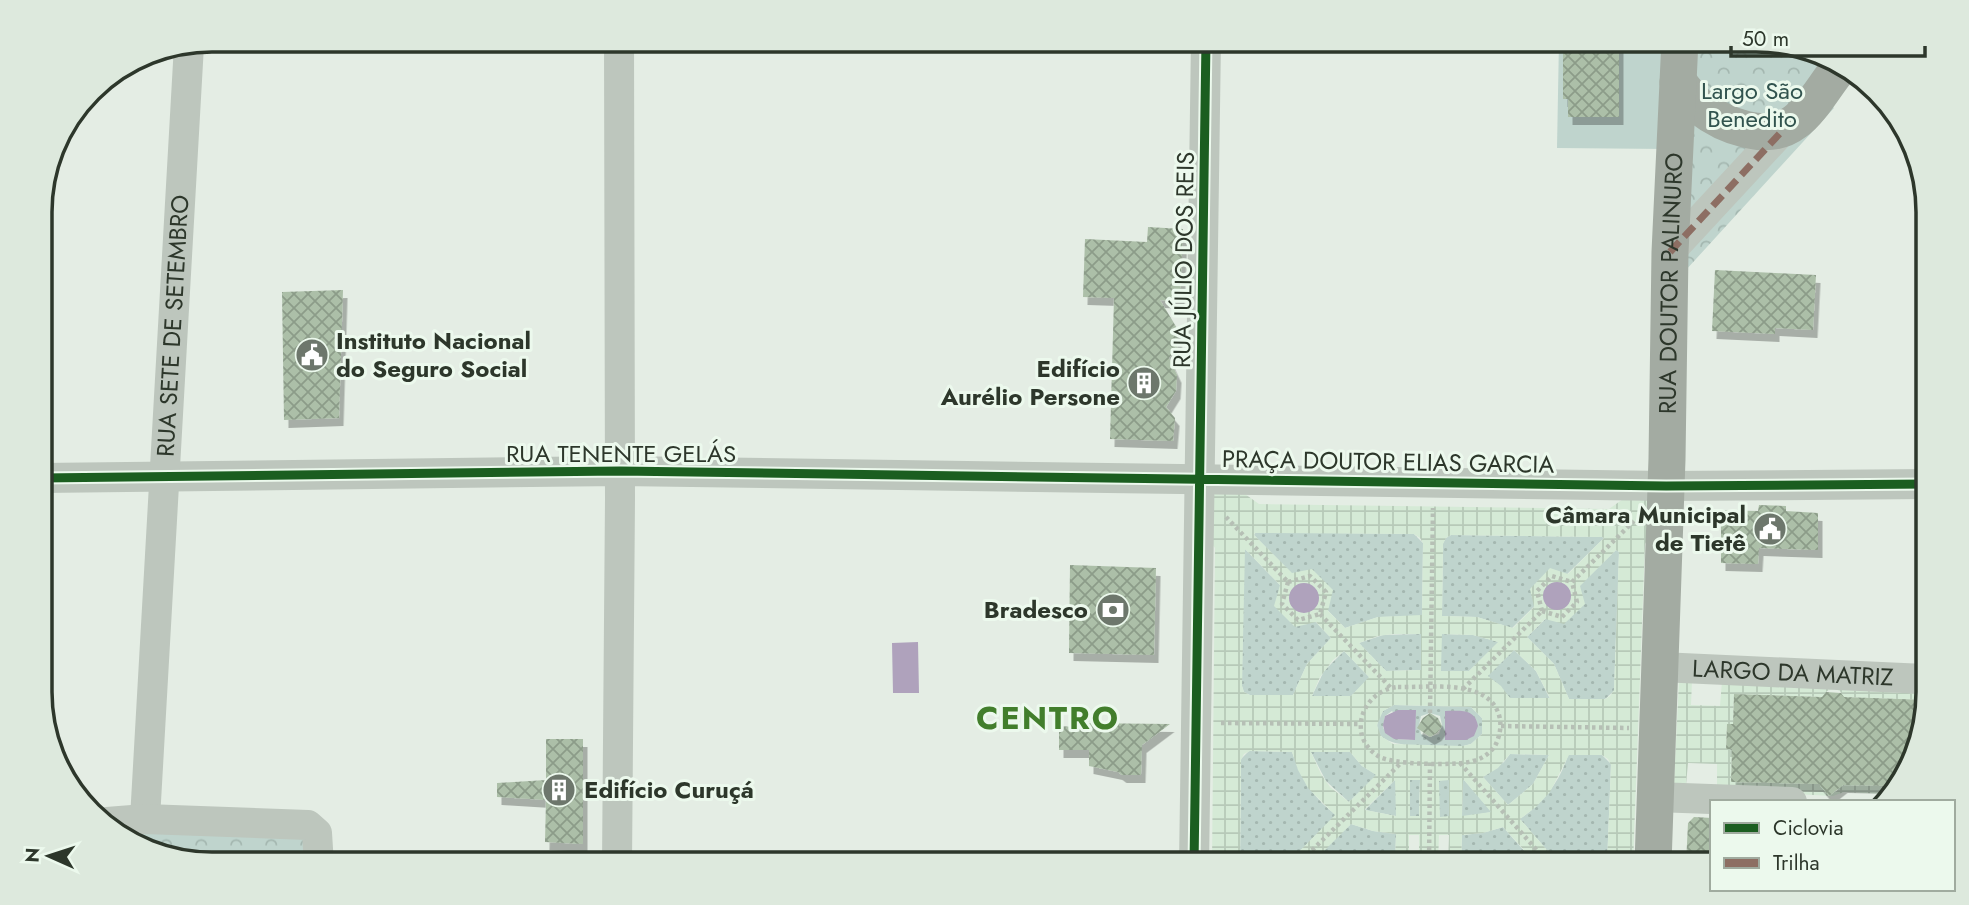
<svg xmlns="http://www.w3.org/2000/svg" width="1969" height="905" viewBox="0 0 1969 905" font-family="Jost,sans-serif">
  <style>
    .grass { fill: #bfd4cd }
    .park { fill: url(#park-crowns) }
    .garden { fill: url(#garden-dots); fill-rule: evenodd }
    .plaza { fill: url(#plaza-grid); fill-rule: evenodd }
    .water { fill: #afa2bc }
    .building { fill: url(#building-cross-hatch); filter: url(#shadow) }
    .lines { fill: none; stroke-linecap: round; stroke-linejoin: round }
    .path { stroke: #b6bfb5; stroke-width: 4.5; stroke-dasharray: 3.5 3.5; stroke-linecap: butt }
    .minor { stroke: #bdc6bd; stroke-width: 30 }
    .major { stroke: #a3aba2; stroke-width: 37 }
    .quiet { stroke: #8d6e63; stroke-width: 7; stroke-dasharray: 14 7; stroke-linecap: butt }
    .cycleway-casing { stroke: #ecf9ed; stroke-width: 13 }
    .cycleway { stroke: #1b5e20; stroke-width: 9 }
    .labels { text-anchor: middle; stroke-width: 6; stroke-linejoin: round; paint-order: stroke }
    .park-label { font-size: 24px; fill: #31534e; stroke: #ecf9ed }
    .street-label { font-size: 24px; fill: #2d372b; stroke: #ecf9ed }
    .poi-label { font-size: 24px; font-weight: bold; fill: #2d372b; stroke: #ecf9ed; text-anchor: end }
    .district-label { font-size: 32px; font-weight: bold; letter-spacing: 2px; fill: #427e2c; stroke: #ecf9ed }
    .rim { fill: none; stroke: #2d372b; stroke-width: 3.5 }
  </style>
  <defs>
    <pattern id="park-crowns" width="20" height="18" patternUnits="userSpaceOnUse" patternTransform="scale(1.75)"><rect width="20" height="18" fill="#bfd4cd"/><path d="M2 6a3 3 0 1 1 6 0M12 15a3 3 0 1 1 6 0" fill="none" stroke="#a4b7b0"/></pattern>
    <pattern id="garden-dots" width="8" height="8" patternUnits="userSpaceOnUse" patternTransform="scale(1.75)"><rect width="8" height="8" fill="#bfd4cd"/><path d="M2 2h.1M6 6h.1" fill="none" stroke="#a4b7b0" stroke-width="1.8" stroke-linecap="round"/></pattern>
    <pattern id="plaza-grid" width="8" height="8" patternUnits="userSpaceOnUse" patternTransform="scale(1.75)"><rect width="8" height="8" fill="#d5ead6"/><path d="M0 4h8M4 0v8" fill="none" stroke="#b7c9b8"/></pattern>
    <pattern id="building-cross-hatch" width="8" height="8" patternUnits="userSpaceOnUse" patternTransform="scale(1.75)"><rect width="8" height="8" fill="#acbfa8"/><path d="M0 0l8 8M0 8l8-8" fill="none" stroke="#8c9c89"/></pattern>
    <filter id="shadow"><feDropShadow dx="4.5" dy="8" stdDeviation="0" flood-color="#0004"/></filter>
  </defs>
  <rect width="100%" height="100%" fill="#e4ede4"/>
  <path class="grass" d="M1559,40H1668L1666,149L1557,148Z"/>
  <path class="park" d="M1696,40H1756L1823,54L1829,58L1807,84L1834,108L1685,271Z
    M112,825L309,829L311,865H212L146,851Z"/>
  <path class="garden" d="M1256,532L1414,534L1423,543L1422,616L1378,617L1345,628L1254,535Z
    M1451,535L1602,537L1604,538L1512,628L1477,617L1442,616L1443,543L1446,538Z
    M1245,549L1331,638L1307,664L1293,695H1250L1244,692L1242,686L1243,551Z
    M1616,550L1619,552L1614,691L1605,699H1569L1554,664L1527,637Z
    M1422,634L1421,670L1386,671L1359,643L1383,635Z
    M1441,634L1473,635L1499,642L1469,671H1441Z
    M1514,650L1536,671L1550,699L1510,698L1487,676Z
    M1344,651L1370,678L1351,696H1312L1324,671Z
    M1394,705L1471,707L1482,718V734L1471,744L1463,746C1441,745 1354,755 1383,711ZM1392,711L1415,740L1394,739L1383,728L1385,716ZM1430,713L1440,716L1442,725L1439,734L1430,737L1421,734L1419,725L1421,716Z
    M1249,751L1292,752C1301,778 1313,798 1336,815L1286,865H1240L1241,759Z
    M1311,752H1350L1362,766L1377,775L1349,802L1326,781Z
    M1510,754L1549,755L1533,784L1508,805L1483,777L1504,762Z
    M1568,755H1602L1611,764L1607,864H1559L1520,819C1543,803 1560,782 1568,755Z
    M1396,779V816L1365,810Z
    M1410,780H1420L1419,816H1410Z
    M1439,780H1449V817H1439Z
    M1463,780H1464L1492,812L1462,817Z
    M1351,824L1373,831L1396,834L1395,864H1350V860L1317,859V856Z
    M1503,827L1533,861L1504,862L1503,864H1461L1462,835L1483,833Z"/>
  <path class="plaza" d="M1215,494H1245L1259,504L1609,509L1623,499L1649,500L1654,528L1645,544L1633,864H1607L1611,765L1608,759L1602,755H1569L1550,792L1536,807L1520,819L1559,864H1503V862L1533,860L1503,827L1483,833L1462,835L1461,864H1448L1449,835H1439L1438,864H1419V835H1409V864H1395L1396,834L1373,831L1351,824L1317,858L1350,860V864L1286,865L1335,815L1308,788L1298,770L1292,752L1250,751L1244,754L1241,760L1240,865H1212L1215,548L1205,534L1206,500ZM1255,533L1414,534L1420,538L1423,543L1422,615L1378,617L1345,628L1328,611L1333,590L1312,569L1292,573L1254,535ZM1451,535L1602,537L1604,538L1568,574L1550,568L1530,589L1534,607L1513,628L1477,617L1442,616L1443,544L1446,538ZM1245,549L1280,585L1274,606L1295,627L1316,622L1331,638L1307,664L1293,695H1250L1244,692L1242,686ZM1616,550L1619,552L1614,690L1610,696L1605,699H1569L1554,664L1527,637L1545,619L1564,624L1585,604L1580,586ZM1393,634H1421V670L1386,671L1359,643L1378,636ZM1442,634L1473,635L1498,642L1469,671H1441ZM1514,650L1536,671L1550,698H1510L1501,686L1488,676ZM1344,651L1369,677L1351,696H1312L1320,677L1333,660ZM1394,705L1471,707L1482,718V734L1471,744L1463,746L1393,744L1381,736L1377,725L1383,711ZM1311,752H1350L1362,766L1376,775L1349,802L1330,787L1321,774ZM1510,754L1549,755L1533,784L1508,805L1483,777L1498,768ZM1395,780L1396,816L1365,810V809ZM1410,780H1420L1419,816H1410ZM1449,780V816L1440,817L1439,781ZM1463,780H1464L1491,812L1462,816Z
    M1679,680L1692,681L1691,705L1720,706L1722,681L1837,686L1846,690L1928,694L1927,700L1843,697L1840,691L1834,689L1827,691L1824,697L1734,694L1733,724H1727L1726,748L1732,749L1731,782L1821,784L1824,790L1831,793L1837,791L1840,785L1893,786L1887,794L1844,792L1833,796L1717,790V764L1688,763L1686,785L1674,783Z"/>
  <path class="water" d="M1543 596a14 14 0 1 1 28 0a14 14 0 1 1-28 0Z
    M1289 598a15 15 0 1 1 30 0a15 15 0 1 1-30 0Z
    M918,642L919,693H893L892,643Z
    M1398,710H1416L1415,740L1394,739L1385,733L1383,725L1385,716Z
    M1445,711C1460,711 1475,708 1478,726L1474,736L1466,740H1445Z"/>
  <path class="building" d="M1568,40H1619V117H1568V99H1563V48H1568Z
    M1148,227L1183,229L1180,301L1160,300L1178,330L1177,349L1169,358L1177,375L1176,391L1166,407L1175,418L1173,441L1110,439L1114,298L1083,297L1085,239L1147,242Z
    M1715,270L1816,275L1813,330L1775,328V334L1712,331Z
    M343,290L339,418L284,420L282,292Z
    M1759,505L1786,506V511L1818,513V550L1759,548L1758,564L1721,563V523L1713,510L1758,511Z
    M1070,565L1156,568L1154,655L1069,653Z
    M1826,692L1841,693L1844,697L1927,700L1915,759L1893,786L1843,785L1829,796L1819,784L1731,782L1732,749H1726L1727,724H1733L1734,694L1822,697Z
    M1430,713L1438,718L1442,726L1437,733L1430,737L1417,728L1423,718Z
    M1078,723L1170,724L1142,745L1141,775H1122L1118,772L1089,766V750H1059V726L1076,727Z
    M546,739H583V844L545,842L546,800L497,797V783L546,780Z
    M1694,817L1712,818V864H1686L1688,823Z"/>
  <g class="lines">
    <path class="path" d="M1226,517L1288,582
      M1288,582L1310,576L1326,592L1320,614
      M1288,582L1282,604L1298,620L1320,614
      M1572,582L1634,521
      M1542,611L1537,591L1552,576L1572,582
      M1542,611L1562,617L1577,602L1572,582
      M1320,614L1391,688
      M1398,687C1428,688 1488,678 1499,715C1502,725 1500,736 1495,746C1490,753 1482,759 1473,761C1458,766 1391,765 1378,756C1346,736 1362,690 1398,687Z
      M1463,689L1542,611
      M1430,713L1433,508
      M1221,723L1360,724
      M1501,726L1629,728
      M1460,763L1549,864
      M1429,864L1430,763
      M1297,865L1402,762"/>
    <g class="minor">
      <path d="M1670,252L1783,130"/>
      <path d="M41,478L620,471L1666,486L1928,484"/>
      <path id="s1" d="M1660,667L1925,679"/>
      <path d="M1655,797L1792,802"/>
      <path id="s2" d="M145,819L189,45"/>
      <path d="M107,822L145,819L308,825L317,833L319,865"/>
      <path d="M617,865L620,499L619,40"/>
      <path d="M1194,865L1206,40"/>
    </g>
    <g class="major">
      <path d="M1678,82C1685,90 1692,100 1700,107C1724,126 1768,143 1795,122C1812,110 1826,83 1840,67"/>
      <path id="s3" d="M1653,864L1667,459L1670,252L1680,40"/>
    </g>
    <path class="quiet" d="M1670,252L1783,130"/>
    <defs>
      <path id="cycleway" d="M41,478L620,471L1666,486L1928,484
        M1194,865L1206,40"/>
    </defs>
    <use href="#cycleway" class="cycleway-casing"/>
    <use href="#cycleway" class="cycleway"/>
  </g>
  <defs>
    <symbol id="civic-disc" viewBox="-11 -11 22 22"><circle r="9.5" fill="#6d776c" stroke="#ecf9ed"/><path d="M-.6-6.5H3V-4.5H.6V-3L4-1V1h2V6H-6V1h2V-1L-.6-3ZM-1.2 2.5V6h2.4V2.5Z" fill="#fff"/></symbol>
    <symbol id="building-disc" viewBox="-11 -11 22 22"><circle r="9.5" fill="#6d776c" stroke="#ecf9ed"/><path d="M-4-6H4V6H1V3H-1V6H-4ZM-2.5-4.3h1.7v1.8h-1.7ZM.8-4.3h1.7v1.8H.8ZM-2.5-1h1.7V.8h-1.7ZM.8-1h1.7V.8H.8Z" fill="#fff"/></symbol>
    <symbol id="bank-disc" viewBox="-11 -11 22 22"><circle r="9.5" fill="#6d776c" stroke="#ecf9ed"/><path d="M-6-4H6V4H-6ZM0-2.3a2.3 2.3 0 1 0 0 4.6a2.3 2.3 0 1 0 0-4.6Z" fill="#fff"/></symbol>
  </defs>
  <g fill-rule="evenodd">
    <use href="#civic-disc" x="293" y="336" width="38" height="38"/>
    <use href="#building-disc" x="1125" y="364" width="38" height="38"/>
    <use href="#civic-disc" x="1751" y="510" width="38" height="38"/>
    <use href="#bank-disc" x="1094" y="591" width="38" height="38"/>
    <use href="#building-disc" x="540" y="771" width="38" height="38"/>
  </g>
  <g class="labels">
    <g class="park-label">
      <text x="1752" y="99">Largo São<tspan x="1752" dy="28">Benedito</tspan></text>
    </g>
    <g class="street-label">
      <text transform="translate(1184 260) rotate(-89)" y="8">RUA JÚLIO DOS REIS</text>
      <text dy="8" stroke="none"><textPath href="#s3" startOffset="581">RUA DOUTOR PALINURO</textPath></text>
      <text dy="8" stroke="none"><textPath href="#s2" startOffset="494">RUA SETE DE SETEMBRO</textPath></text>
      <text x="621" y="462">RUA TENENTE GELÁS</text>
      <text transform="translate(1388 462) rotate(1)" y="8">PRAÇA DOUTOR ELIAS GARCIA</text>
      <text dy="8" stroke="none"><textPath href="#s1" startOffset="133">LARGO DA MATRIZ</textPath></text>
    </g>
    <g class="poi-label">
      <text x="336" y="349" text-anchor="start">Instituto Nacional<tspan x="336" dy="28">do Seguro Social</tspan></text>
      <text x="1120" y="377">Edifício<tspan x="1120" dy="28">Aurélio Persone</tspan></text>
      <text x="1746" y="523">Câmara Municipal<tspan x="1746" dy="28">de Tietê</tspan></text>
      <text x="1088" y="618">Bradesco</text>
      <text x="584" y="798" text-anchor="start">Edifício Curuçá</text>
    </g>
    <g class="district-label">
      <text x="1048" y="729">CENTRO</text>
    </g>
  </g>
  <path d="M0 0H1969V905H0ZM212 52H1756A160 160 0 0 1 1916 212V692A160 160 0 0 1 1756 852H212A160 160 0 0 1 52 692V212A160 160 0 0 1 212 52Z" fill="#dde9dd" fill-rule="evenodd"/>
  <path class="rim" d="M212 52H1756A160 160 0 0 1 1916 212V692A160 160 0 0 1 1756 852H212A160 160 0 0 1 52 692V212A160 160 0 0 1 212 52Z"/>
  <rect x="1710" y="800" width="245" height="91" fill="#ecf9ed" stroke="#a0ab9f" stroke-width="2"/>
  <rect x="1724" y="823" width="35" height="10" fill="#1b5e20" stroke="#a0ab9f" stroke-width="2"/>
  <text x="1773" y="835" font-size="21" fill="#2d372b">Ciclovia</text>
  <rect x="1724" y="858" width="35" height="10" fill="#8d6e63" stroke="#a0ab9f" stroke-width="2"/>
  <text x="1773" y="870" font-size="21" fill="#2d372b">Trilha</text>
  <g transform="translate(49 856) rotate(273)" stroke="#ecf9ed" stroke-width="5" paint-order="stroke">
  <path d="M0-5L12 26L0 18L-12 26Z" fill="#2d372b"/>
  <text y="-10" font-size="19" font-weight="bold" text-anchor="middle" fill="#2d372b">N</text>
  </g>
  <path d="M1731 46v10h194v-10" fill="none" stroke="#2d372b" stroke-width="3.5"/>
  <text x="1742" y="46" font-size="21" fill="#2d372b" stroke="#ecf9ed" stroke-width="5" paint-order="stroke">50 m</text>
</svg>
